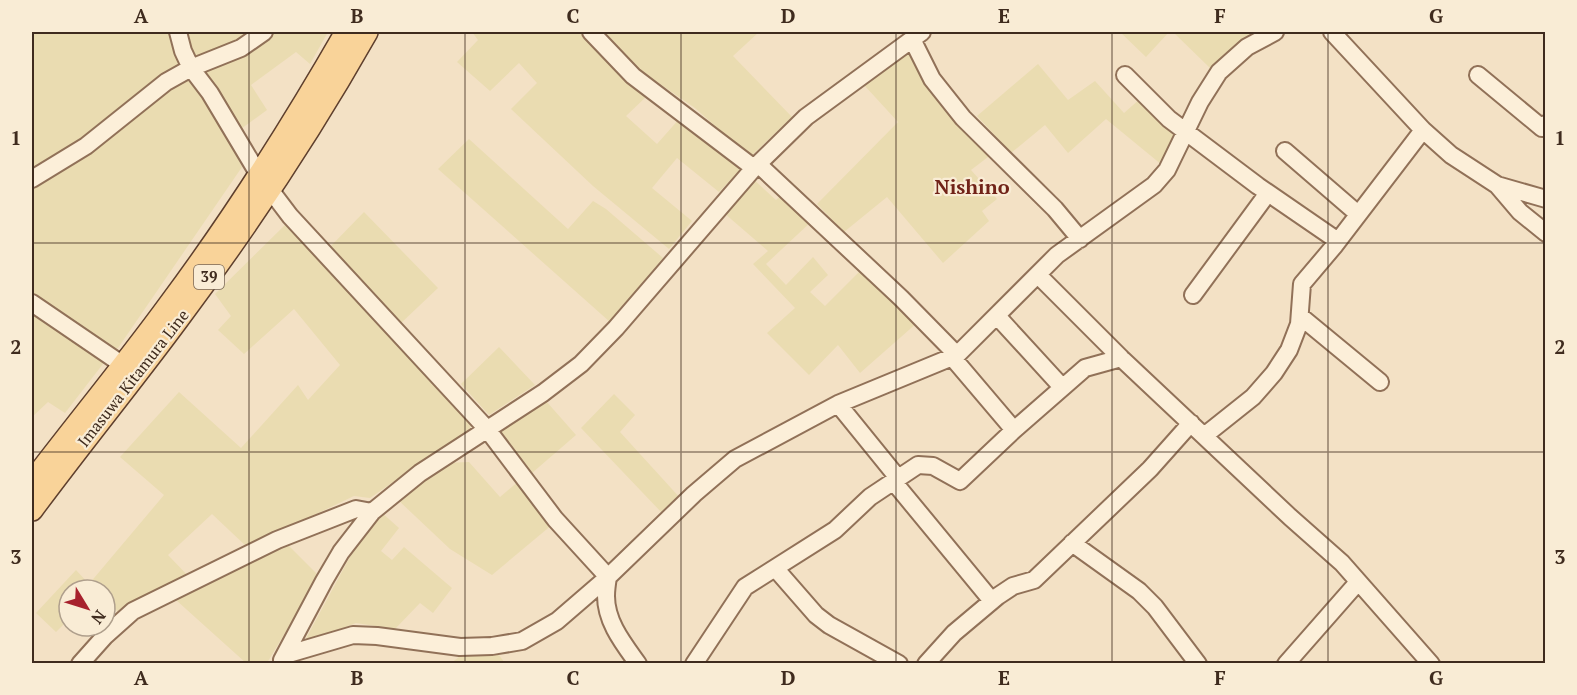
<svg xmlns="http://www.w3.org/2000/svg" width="1577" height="695" viewBox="0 0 1577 695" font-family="'PT Serif',serif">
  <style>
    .farmland { fill: #eadcb1 }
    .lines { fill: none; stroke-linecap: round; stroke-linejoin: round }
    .minor-casing { stroke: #917158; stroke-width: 20 }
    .major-casing { stroke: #5e3f2d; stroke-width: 24 }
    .minor { stroke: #fcefd9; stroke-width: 16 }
    .major { stroke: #f9d399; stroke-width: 21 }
    .grid { fill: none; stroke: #3f2b1e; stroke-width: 1.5; stroke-opacity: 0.55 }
    .labels { text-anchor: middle; stroke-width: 4.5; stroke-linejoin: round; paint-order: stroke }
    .shield { fill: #f9ecd5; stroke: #776555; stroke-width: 1.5 }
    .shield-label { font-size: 15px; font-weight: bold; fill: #3f2b1e }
    .street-label { font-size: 16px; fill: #3f2b1e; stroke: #f9ecd5 }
    .quarter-label { font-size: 20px; font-weight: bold; fill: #712318; stroke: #f9ecd5 }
    .neatline { fill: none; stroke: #3f2b1e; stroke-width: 2 }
    .grid-label { font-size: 20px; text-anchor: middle; font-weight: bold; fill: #3f2b1e }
  </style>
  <rect width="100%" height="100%" fill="#f3e1c5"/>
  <path class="farmland" d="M32,32H174L184,65L80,144L32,174Z
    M184,32H256L200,60L191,56Z
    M268,32H328L310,64L296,52L251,85L267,110L238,131L199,69Z
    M472,32H582L627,81L648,95L626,116L657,144L680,118L742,168L719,192L677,158L652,188L692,221L669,249L593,186L511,109L537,83L519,63L490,91L457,62L478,40Z
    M605,32H759L733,56L792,117L750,157L695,108L641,71Z
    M1120,32H1169L1146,57Z
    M1173,32H1265L1246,41L1211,69Z
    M909,50L992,154L971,170L997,199L982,211L989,221L943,263L887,197L844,232L817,204L898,122L864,85Z
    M1038,64L1068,100L1095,81L1124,113L1141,98L1177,131L1162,165L1106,119L1068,153L1045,125L1011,153L977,116Z
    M190,74L212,105L242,167L118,348L110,350L32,296V184Z
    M469,139L568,229L593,201L606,209L663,258L610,322L438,169Z
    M752,178L776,200L785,192L813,220L766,264L786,285L813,257L828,275L810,292L825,306L864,267L918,322L860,373L838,345L809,375L767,333L795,308L753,264L768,251L724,213Z
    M364,212L438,288L399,325L328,249Z
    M287,223L472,420L470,429L370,498L354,496L247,547L212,514L168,555L193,581L120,614L105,597V590L98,589L69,590V619L56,632L36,613L76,570L89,584L164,495L120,457L179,392L241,448L298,385L308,400L340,365L294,309L244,354L218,330L231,316L215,294Z
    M32,308L106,360L65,413L48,402L32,417Z
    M499,347L535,385L489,415L461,384Z
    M614,394L635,415L620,432L681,499L663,514L581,428Z
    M546,401L576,435L532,473L499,429Z
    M469,462L500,497L520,480L553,524L492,575L450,549L397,499L445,463Z
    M381,512L399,528L381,551L392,560L404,547L452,588L433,613L420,603L395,629L356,623L303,644L352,553Z
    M287,544L319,576L267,663H246L176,600Z
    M498,654L505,663H451L459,657Z"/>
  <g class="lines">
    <defs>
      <path id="minor" d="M178,32L183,51L191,68L210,93L259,175L290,216L487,429L555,519L608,577C607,583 606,590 606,596C606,622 623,643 638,664
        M591,32L633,76L754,168
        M1332,32L1423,130L1451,155L1497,185L1546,199
        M912,39L932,79L963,118L1055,209L1080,239
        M1125,75L1169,119L1258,186L1338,241
        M1478,75L1542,128L1546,124
        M1285,151L1358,214
        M758,164L901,298L957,355
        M32,179L86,146L166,82L191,68L241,48L264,32
        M1497,185L1520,212L1546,233
        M1038,275L1121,358L1290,517L1342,563L1431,664
        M1193,295L1268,193
        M32,303L123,365
        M997,316L1062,387
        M1300,316L1380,382
        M952,357L1014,430
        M838,404L898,478
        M1204,436L1253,397L1274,373L1289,350L1299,324L1302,284L1335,245L1423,130
        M893,481L992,601
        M1072,543L1139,591L1155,607L1198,664
        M775,568L816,615L829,625L899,664
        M285,655L353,635L377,636L460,647L492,646L522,641L557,621L608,577L694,494L735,459L838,404L957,355L1057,255L1154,185L1167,170L1200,102L1219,72L1247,47L1275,32
        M282,660L324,581L341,552L372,512L420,473L543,393L581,364L616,328L754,168L806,117L922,32
        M80,664L105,636L133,611L277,540L356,509L372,512
        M694,664L745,587L835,530L870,497L918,465L933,466L960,481L1014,430L1085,368L1121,358
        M926,664L954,633L998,596L1013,586L1034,580L1150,469L1191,423
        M1286,664L1358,582"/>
      <path id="major" d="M32,482C77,423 124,366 168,306C233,219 292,126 346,32
        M32,510C80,445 131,383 179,318C247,227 311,131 367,32"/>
    </defs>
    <use href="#minor" class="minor-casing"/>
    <use href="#major" class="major-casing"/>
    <use href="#minor" class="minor"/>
    <use href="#major" class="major"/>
  </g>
  <path class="grid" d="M249,32V664M465,32V664M681,32V664M896,32V664M1112,32V664M1328,32V664M32,243H1546M32,452H1546"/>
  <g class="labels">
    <rect class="shield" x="194" y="265" width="30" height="24" rx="4.5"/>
    <g class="shield-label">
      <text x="209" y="282">39</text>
    </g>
    <g class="street-label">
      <text transform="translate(133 378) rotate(-52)" y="6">Imasuwa Kitamura Line</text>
    </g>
    <g class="quarter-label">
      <text x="972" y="194">Nishino</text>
    </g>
  </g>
  <rect width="1577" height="695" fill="none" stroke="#f9ecd5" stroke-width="66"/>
  <g transform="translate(87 608) rotate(128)"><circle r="28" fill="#f9ecd5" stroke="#af9f8c" stroke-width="1.5"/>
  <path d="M0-4.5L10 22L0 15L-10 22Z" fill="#a7212d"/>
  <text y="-9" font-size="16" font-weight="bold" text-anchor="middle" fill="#3f2b1e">N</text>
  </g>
  <rect x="33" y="33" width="1511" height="629" class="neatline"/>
  <g class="grid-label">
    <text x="141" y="23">A</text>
    <text x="357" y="23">B</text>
    <text x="573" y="23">C</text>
    <text x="788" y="23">D</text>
    <text x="1004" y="23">E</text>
    <text x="1220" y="23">F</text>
    <text x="1436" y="23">G</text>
    <text x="16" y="145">1</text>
    <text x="1560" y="145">1</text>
    <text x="16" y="354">2</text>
    <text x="1560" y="354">2</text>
    <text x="16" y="564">3</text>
    <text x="1560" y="564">3</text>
    <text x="141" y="685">A</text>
    <text x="357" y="685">B</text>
    <text x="573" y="685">C</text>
    <text x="788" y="685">D</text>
    <text x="1004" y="685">E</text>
    <text x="1220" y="685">F</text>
    <text x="1436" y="685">G</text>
  </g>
</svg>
